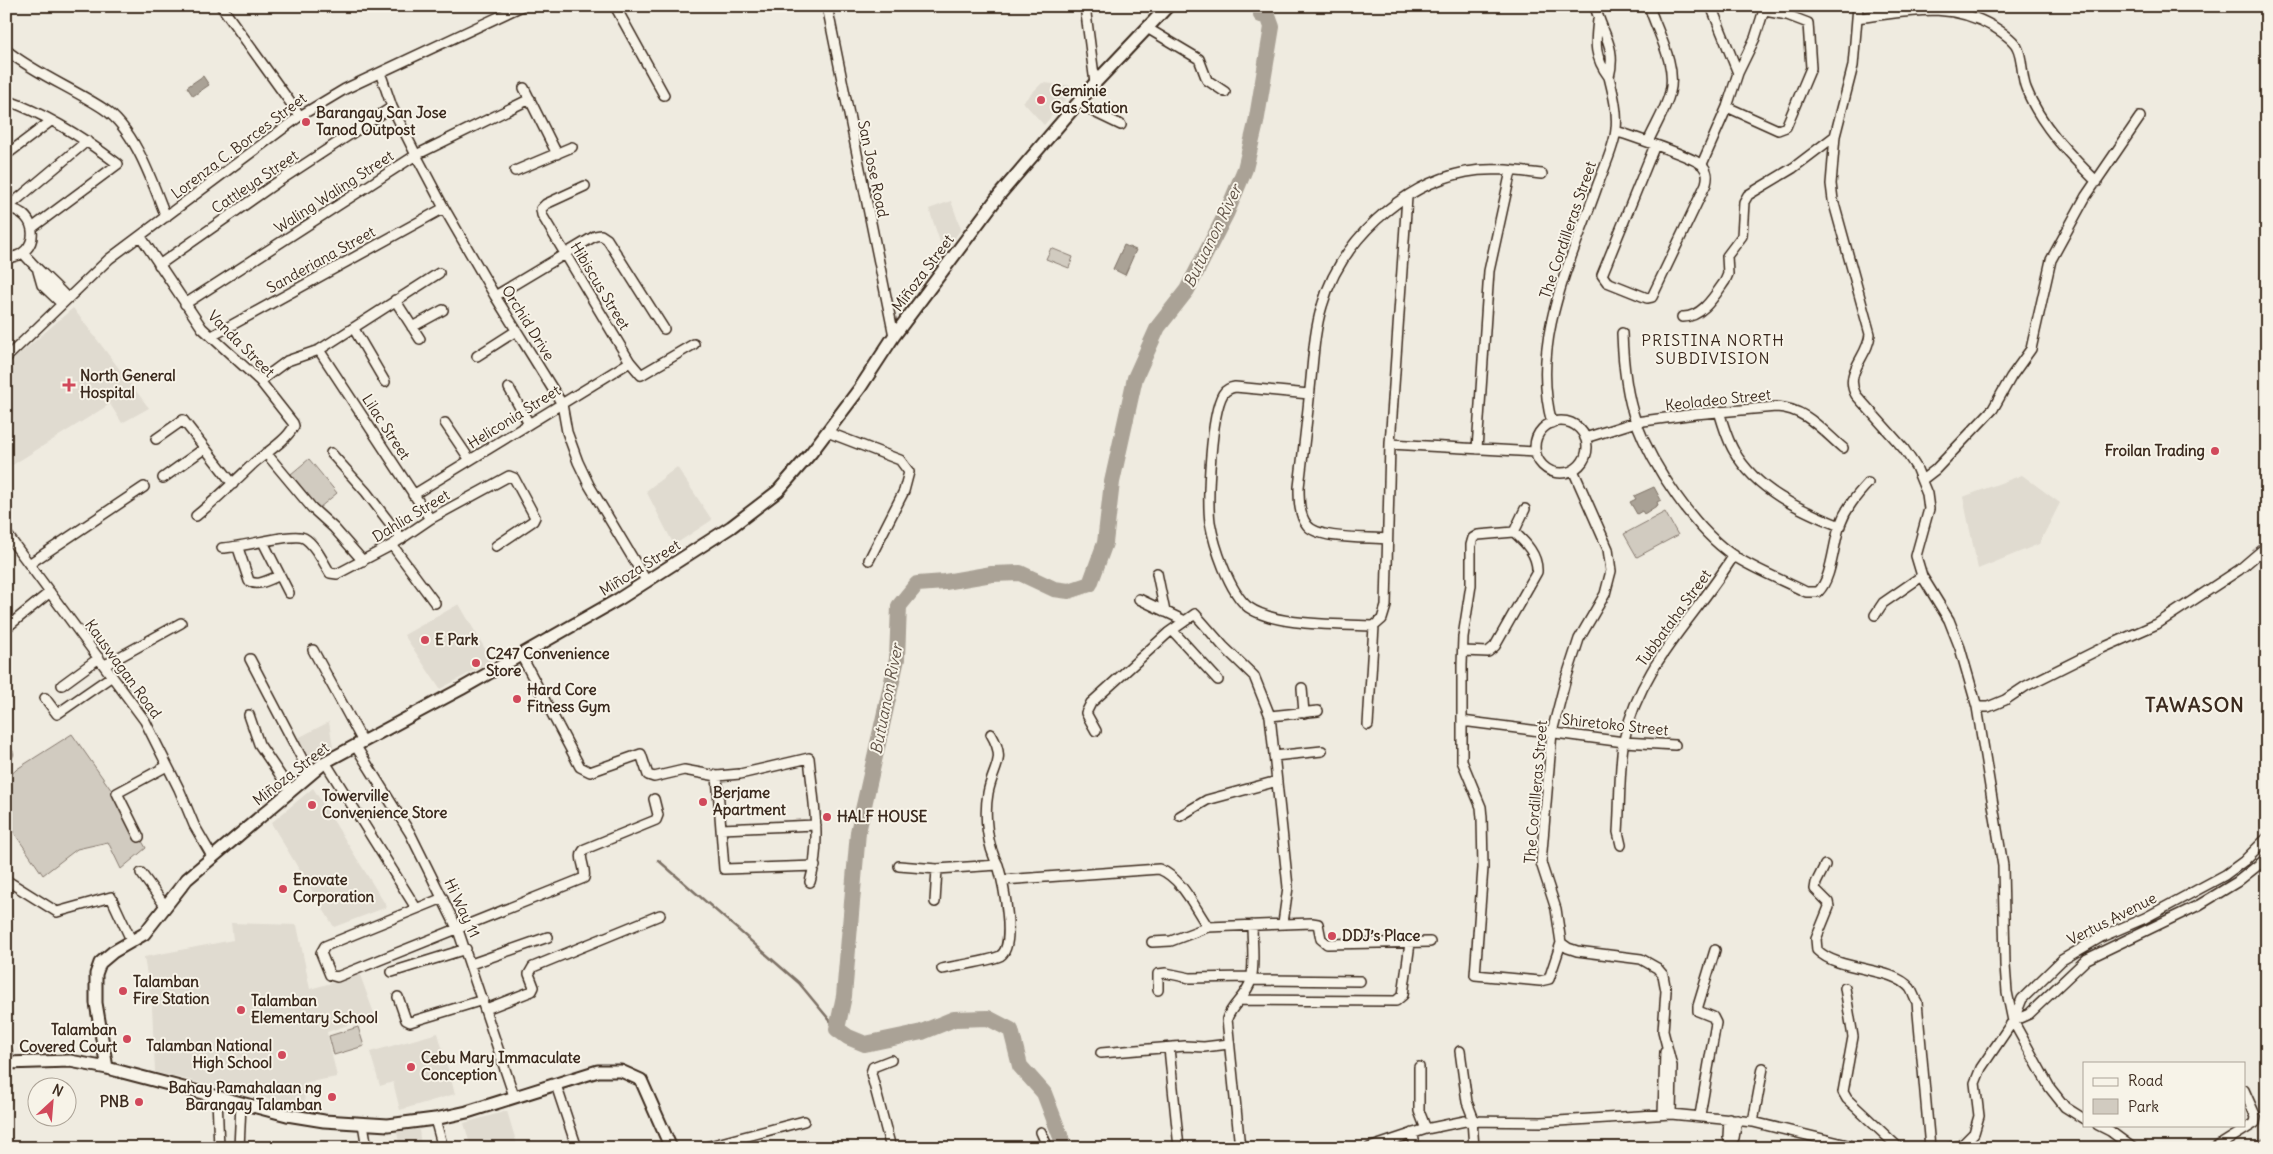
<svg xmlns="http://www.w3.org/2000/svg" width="2273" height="1154" viewBox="0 0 2273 1154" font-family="Delius,sans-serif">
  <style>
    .built { fill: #e0dbd0 }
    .green { fill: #d1cbc0; stroke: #867a6f }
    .water { fill: #aaa296; stroke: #7e7266 }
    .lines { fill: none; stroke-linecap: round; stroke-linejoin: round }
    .stream { stroke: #7e7266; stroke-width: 2.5 }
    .river { stroke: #aaa296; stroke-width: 16 }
    .minor-casing { stroke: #3b2a1e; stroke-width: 12 }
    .major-casing { stroke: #3b2a1e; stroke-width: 15 }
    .minor { stroke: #f7f3e8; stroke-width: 9 }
    .major { stroke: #f7f3e8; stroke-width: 11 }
    .poi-dot { fill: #d1495b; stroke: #f7f3e8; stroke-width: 2 }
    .labels { text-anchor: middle; stroke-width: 4; stroke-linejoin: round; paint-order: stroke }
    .poi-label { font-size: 15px; font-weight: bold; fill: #3b2a1e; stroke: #f7f3e8; text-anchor: start }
    .street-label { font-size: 15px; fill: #3b2a1e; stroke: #f7f3e8 }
    .water-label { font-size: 16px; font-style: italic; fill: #625448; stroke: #f7f3e8 }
    .neighbourhood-label { font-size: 16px; letter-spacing: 1px; fill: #3b2a1e; stroke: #f7f3e8 }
    .district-label { font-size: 20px; font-weight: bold; letter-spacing: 1px; fill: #3b2a1e; stroke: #f7f3e8 }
  </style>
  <rect width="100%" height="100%" fill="#efebe0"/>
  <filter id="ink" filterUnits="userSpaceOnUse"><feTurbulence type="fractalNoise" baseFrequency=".02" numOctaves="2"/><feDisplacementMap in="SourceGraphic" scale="10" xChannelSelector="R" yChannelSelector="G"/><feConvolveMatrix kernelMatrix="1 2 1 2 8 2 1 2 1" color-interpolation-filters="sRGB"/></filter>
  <g filter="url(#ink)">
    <path class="built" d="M1042,83L1077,86L1044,125L1023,102Z
      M951,201L961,229L944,254L929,209Z
      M73,308L149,408L122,423L110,404L6,469V366Z
      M677,467L712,520L674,545L646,491Z
      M2022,475L2060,503L2039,544L1978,569L1963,497Z
      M459,604L492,661L440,689L404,635Z
      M329,722L333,747L306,764L294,740Z
      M313,788L387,907L334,927L271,823Z
      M231,923L297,925L310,989L360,975L375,1016L327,1032L337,1077L304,1083L305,1108L155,1072L152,1007L144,957L233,940Z
      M438,1033L455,1094L400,1110L393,1082L380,1086L370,1052Z
      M507,1111L518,1148H471L464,1123Z
      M419,1129L421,1148H400L397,1132Z"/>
    <path class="green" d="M1051,248L1073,257L1069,268L1046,259Z
      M309,459L337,493L319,508L291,474Z
      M1665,512L1678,535L1637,557L1624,534Z
      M72,734L114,794L146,848L121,869L108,842L77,849L43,875L6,821V779L17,769Z
      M358,1027L364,1046L334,1055L329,1036Z"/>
    <path class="water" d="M203,76L209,85L193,96L187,87Z
      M1124,245L1136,250L1125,275L1113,269Z
      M1654,487L1661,500L1657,502L1658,505L1644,514L1642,511L1637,514L1630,502L1636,499L1634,496Z"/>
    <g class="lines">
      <path class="stream" d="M658,860L799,983L837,1029"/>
      <path class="river" d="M1065,1148L1044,1093L1020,1066L1011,1030L988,1018L954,1019L922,1032L865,1044L848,1037L837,1029L844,996L858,832L897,659L899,606L917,584L945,582L992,574L1020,573L1054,589L1069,591L1090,584L1105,543L1112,482L1135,378L1158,327L1187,290L1227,212L1245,169L1256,123L1272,27L1268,16L1261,15V6"/>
      <defs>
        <path id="minor" d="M221,6L300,116
          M615,6L664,95
          M827,6L894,336
          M1085,6L1095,83
          M1595,6C1602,34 1617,46 1609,77C1594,57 1595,44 1598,20
          M1711,6L1738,73
          M1858,6L1853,66L1835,136L1831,184L1833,200L1870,334C1869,356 1843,372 1856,395L1904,449L1916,467L1927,494L1929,509L1916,556L1922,576L1949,620L1960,648L1977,707L2003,866L2005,965L2007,992L2013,1021L2050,1088L2065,1107L2084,1119
          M1857,18C1908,12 1948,0 1994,27C2002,32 2013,39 2017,47C2023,58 2021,75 2026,88C2040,125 2069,154 2097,182
          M1147,28L1199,59L1207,80L1225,92
          M6,50C36,74 72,88 104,109C135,129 153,184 166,217
          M382,78L392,107L416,155L444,208L495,296L562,404L567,432L578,462L589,485L647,582
          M524,88L557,154
          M6,100C46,114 84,138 118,164L32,228
          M1079,101L1094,112L1121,125
          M1727,107L1778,130L1786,127L1811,68L1808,23L1787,15L1765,11
          M1616,131C1630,136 1697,158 1703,166C1708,172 1708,177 1706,184L1652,297L1647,298L1607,282L1602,275L1655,145
          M1648,142C1655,126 1666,109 1670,92C1677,64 1657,32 1649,6
          M6,155L51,121
          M1702,164L1727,107L1738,73L1755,38L1765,7
          M515,171L572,147
          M585,186L546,204L541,209L542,215L630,362L641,375L694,344
          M6,208C41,211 41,257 6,258
          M7,208L87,141
          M141,237L202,328L260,381L293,423L294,426C286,441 267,452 254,463C235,481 217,499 196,516
          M23,253C37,270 53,282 67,298
          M159,265L276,183L392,107
          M38,271L42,285L62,304
          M495,296L595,236L601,235L607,239L664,329
          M395,300L420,339
          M185,304L416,155L530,99
          M1682,317C1702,318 1715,295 1725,281L1728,274L1727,256L1742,236L1744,202L1748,195L1793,168L1835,136
          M412,327L443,310
          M354,329L385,382
          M1622,333C1623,363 1626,394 1636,422C1653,467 1695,530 1734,556C1756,570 1782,580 1806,592H1818C1832,579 1833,544 1840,525C1846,508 1856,496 1868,483
          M212,336L444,208
          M319,350L430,519
          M477,356L516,331
          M6,358L109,259L300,116L345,89L522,6
          M260,381L287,361L319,350L439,273
          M509,388L529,424
          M1309,394L1235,387C1230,388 1226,389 1223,394C1211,414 1207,498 1210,522C1214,545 1229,592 1248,607C1276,627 1339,624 1374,626L1382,619L1386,606L1390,444L1407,197
          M1719,411C1723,425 1727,439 1734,451C1756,490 1800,510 1840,526
          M1535 447a26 26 0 1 1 52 0a26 26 0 1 1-52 0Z
          M445,423L470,460
          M1552,423C1529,340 1572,260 1598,184C1604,168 1615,145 1616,129C1618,112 1613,93 1609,77
          M827,432L900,460L909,472L904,491L869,560
          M1585,438L1636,422L1695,414L1776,407C1805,408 1822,430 1843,448
          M156,439L183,420L233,484
          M1390,444L1535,452
          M1477,449L1489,271L1511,171
          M266,453L312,508L334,528L363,561
          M331,453L366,492L402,539
          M163,478L205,448
          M1922,480L1935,470L1993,409L2011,377L2031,349L2051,260L2086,196L2140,117
          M413,495L630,362
          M1514,532L1525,509
          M6,533L145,721L179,789L194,825L213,858
          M1387,539C1369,537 1318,540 1307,525C1299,515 1299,500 1299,487C1303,454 1307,421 1310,389C1313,361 1314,332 1322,306C1340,242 1401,185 1466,172C1491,167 1517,171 1542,174
          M263,542L289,593
          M392,545L435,603
          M222,548C240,548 293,532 304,538C315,544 323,562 330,573L337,574L392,545L430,519L509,476L514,478L535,517L533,521L496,546
          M238,548L249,581C259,587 269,579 279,576
          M29,564L144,487
          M1157,573L1165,612
          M1139,599L1185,621
          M1875,615L1883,603L1922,576
          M6,628L50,592
          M1172,630L1218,680
          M313,650L362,740
          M1463,651L1488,652L1495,646L1537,572C1538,555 1526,543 1514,532L1478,535L1473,538L1471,545V585L1463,637L1462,665V761L1481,807L1482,818L1483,868L1475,975L1540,981L1549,979L1561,943L1556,909L1541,863L1552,732L1565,682L1579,639L1605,594L1611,571L1608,549L1573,470
          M521,655L580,767L590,772L641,754L648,775L654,777L684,770L717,776L740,774L809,758C813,799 822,842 810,882
          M250,659L310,774
          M105,665L181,623
          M62,685L99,658
          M1302,688L1304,713
          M45,698L57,714L112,676
          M1977,707H1988L2005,700L2026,686L2098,650L2157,624L2239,570L2267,546
          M249,715L259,744L291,791
          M1270,716L1318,711
          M1462,721L1624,742L1675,745
          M1368,725L1374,626
          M1096,731L1086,713L1091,703L1168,633L1195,614L1223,646L1254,676L1270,716L1288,887L1283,923
          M991,734C1007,761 993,766 988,793C984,815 987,846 998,865
          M355,745L410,833L458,930L514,1096
          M6,752L8,754
          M1274,756L1322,751
          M325,762L416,908
          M717,776L724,869L815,866
          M1180,816L1207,800L1277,781
          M721,829L816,825
          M139,837L117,793L167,766
          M1621,845L1618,832C1620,805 1619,765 1624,740C1641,663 1694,620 1734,555
          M1825,865L1816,883L1815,889L1828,902L1829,907L1816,939L1817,950C1839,972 1892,966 1910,988C1913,992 1914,998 1917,1002L1930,1148
          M899,866L937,869L998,865C1003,882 1017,946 1000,956C990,961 955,966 942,969
          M141,873L166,907
          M6,880L57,912L111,897L132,942
          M1003,880L1159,869C1182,878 1194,907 1208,927L1312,923L1318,924L1321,939L1327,944L1430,942
          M443,898L325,946L321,953L330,975L337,977L584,878C587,867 576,857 585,849L656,820L658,815L654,799
          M935,902L937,869
          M1152,942L1171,941L1208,927
          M1561,943L1568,948L1577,951L1641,959L1657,968L1663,975L1666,991L1663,1031L1672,1066L1671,1114
          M471,964L548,937
          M392,972L466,949
          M1251,980L1360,981
          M1845,988L1853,1037L1843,1092L1847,1099L1899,1148
          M1158,990V974L1166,973L1190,978L1251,977
          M398,997L406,1020L410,1022L483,1000
          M1241,1000L1396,1001L1403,995L1410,943
          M486,1009L532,991L534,987L529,974L533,967L660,915
          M2013,1021L2029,1014L2087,959L2199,905L2237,882L2267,858
          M6,1048L10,1063
          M1169,1048L1179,1148
          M1460,1051L1467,1102L1474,1120
          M1101,1053L1185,1046L1204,1047L1229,1044
          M1419,1067V1111L1426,1129
          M556,1085L577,1148
          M217,1098L219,1148
          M1663,1114L1665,1052
          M1700,1115L1716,1023L1713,1017L1698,1011V1006L1715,950
          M435,1119L443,1148
          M1729,1119L1728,1137L1730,1142V1148
          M1472,1120L1474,1148
          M1753,1122L1763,1068
          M363,1124L367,1148
          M2098,1125L2110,1131L2133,1148
          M1041,1132L1048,1148
          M1413,1133L1415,1148
          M1730,1142L1734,1138L1737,1120
          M239,1148L241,1104
          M702,1148L804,1121
          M891,1148L871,1073L873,1067L891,1060
          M1240,1148L1227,1019C1231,1005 1247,996 1251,980C1255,965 1252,941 1252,925
          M1369,1148L1426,1129L1465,1121L1542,1122L1671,1114L1753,1122L1860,1148
          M1949,1148L1962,1145L1974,1133L1979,1116L1975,1083L1981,1068L2013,1021L2022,999L2062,960L2101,937L2145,918L2225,875L2244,861L2267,838
          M2215,1148L2255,1123L2256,1117L2244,1090
          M2258,1148L2267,1144"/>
        <path id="major" d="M6,1063L70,1061L107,1068L287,1115L324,1121L388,1125L435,1119L467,1112L598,1071H621L641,1080L671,1148
          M107,1068L96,1003V974L100,963L113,952L144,934L187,879L325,762L461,689L619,599L731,527L778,491L811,453L860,388L894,336L1000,194L1095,83L1168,6"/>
      </defs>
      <use href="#minor" class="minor-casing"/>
      <use href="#major" class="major-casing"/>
      <use href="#minor" class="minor"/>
      <use href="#major" class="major"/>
    </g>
  </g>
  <g class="poi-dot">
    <circle cx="1041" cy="100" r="5"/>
    <circle cx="306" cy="122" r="5"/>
    <path d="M66.5 377.5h5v5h5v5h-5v5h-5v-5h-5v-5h5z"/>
    <circle cx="2215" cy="451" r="5"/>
    <circle cx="425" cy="640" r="5"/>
    <circle cx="476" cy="663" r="5"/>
    <circle cx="517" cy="699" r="5"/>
    <circle cx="703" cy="802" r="5"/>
    <circle cx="312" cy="805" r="5"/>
    <circle cx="827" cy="817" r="5"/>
    <circle cx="283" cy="889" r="5"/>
    <circle cx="1332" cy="936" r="5"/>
    <circle cx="123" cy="991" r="5"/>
    <circle cx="241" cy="1010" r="5"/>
    <circle cx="127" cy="1039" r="5"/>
    <circle cx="282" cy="1055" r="5"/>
    <circle cx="411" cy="1067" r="5"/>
    <circle cx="332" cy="1097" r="5"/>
    <circle cx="139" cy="1102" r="5"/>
  </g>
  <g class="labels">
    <g class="poi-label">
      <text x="1051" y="96">Geminie<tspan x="1051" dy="17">Gas Station</tspan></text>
      <text x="316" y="118">Barangay San Jose<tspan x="316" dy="17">Tanod Outpost</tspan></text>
      <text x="80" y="381">North General<tspan x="80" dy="17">Hospital</tspan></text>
      <text x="2205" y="456" text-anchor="end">Froilan Trading</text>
      <text x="435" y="645">E Park</text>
      <text x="486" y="659">C247 Convenience<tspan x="486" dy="17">Store</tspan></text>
      <text x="527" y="695">Hard Core<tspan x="527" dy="17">Fitness Gym</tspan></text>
      <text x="713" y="798">Berjame<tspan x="713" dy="17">Apartment</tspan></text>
      <text x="322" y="801">Towerville<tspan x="322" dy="17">Convenience Store</tspan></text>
      <text x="837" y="822">HALF HOUSE</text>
      <text x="293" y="885">Enovate<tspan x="293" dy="17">Corporation</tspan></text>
      <text x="1342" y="941">DDJ’s Place</text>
      <text x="133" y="987">Talamban<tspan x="133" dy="17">Fire Station</tspan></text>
      <text x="251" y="1006">Talamban<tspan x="251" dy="17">Elementary School</tspan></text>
      <text x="117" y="1035" text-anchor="end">Talamban<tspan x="117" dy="17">Covered Court</tspan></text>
      <text x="272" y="1051" text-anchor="end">Talamban National<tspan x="272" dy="17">High School</tspan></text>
      <text x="421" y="1063">Cebu Mary Immaculate<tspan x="421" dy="17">Conception</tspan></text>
      <text x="322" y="1093" text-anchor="end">Bahay Pamahalaan ng<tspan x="322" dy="17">Barangay Talamban</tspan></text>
      <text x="129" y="1107" text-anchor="end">PNB</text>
    </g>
    <g class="street-label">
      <text transform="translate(239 146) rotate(-37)" y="5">Lorenza C. Borces Street</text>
      <text transform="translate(873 169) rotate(78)" y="5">San Jose Road</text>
      <text transform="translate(255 182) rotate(-34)" y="5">Cattleya Street</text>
      <text transform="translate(334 192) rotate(-33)" y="5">Waling Waling Street</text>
      <text transform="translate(1568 230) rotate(-71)" y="5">The Cordilleras Street</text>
      <text transform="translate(321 260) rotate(-29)" y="5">Sanderiana Street</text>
      <text transform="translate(923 273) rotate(-53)" y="5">Miñoza Street</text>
      <text transform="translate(600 286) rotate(59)" y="5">Hibiscus Street</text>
      <text transform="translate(528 323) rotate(58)" y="5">Orchid Drive</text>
      <text transform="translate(241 344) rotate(45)" y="5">Vanda Street</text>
      <text transform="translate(1718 400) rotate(-6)" y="5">Keoladeo Street</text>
      <text transform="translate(514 417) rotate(-32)" y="5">Heliconia Street</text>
      <text transform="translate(386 427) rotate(57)" y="5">Lilac Street</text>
      <text transform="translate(411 516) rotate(-31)" y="5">Dahlia Street</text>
      <text transform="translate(640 568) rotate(-32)" y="5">Miñoza Street</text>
      <text transform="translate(1674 618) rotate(-54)" y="5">Tubbataha Street</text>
      <text transform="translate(123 669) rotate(54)" y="5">Kauswagan Road</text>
      <text transform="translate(1615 725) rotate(6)" y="5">Shiretoko Street</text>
      <text transform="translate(291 774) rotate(-38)" y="5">Miñoza Street</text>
      <text transform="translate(1536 792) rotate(-85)" y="5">The Cordilleras Street</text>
      <text transform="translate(462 908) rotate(65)" y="5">Hi Way 11</text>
      <text transform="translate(2112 919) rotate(-27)" y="5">Vertus Avenue</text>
    </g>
    <g class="water-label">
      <text transform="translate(1212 236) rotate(-64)" y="6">Butuanon River</text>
      <text transform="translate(886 699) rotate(-79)" y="6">Butuanon River</text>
    </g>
    <g class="neighbourhood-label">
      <text x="1713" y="346">PRISTINA NORTH<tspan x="1713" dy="18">SUBDIVISION</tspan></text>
    </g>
    <g class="district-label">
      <text x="2195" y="712">TAWASON</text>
    </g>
  </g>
  <rect width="2273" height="1154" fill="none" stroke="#f7f3e8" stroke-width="25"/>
  <rect x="12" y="12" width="2248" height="1129" fill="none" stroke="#3b2a1e" stroke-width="2" filter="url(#ink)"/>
  <rect x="2083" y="1062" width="162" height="65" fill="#f7f3e8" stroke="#aca397"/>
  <rect x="2093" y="1078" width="25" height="8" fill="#f7f3e8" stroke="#aca397"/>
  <text x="2128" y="1086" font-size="15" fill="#3b2a1e">Road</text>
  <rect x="2093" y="1099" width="25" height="15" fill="#d1cbc0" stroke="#aca397"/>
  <text x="2128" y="1112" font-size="15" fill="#3b2a1e">Park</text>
  <g transform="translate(52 1102) rotate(26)"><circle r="24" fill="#f7f3e8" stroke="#aca397"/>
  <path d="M0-4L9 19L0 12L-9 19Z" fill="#d1495b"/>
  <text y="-8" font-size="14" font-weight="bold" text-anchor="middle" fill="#3b2a1e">N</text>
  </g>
</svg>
